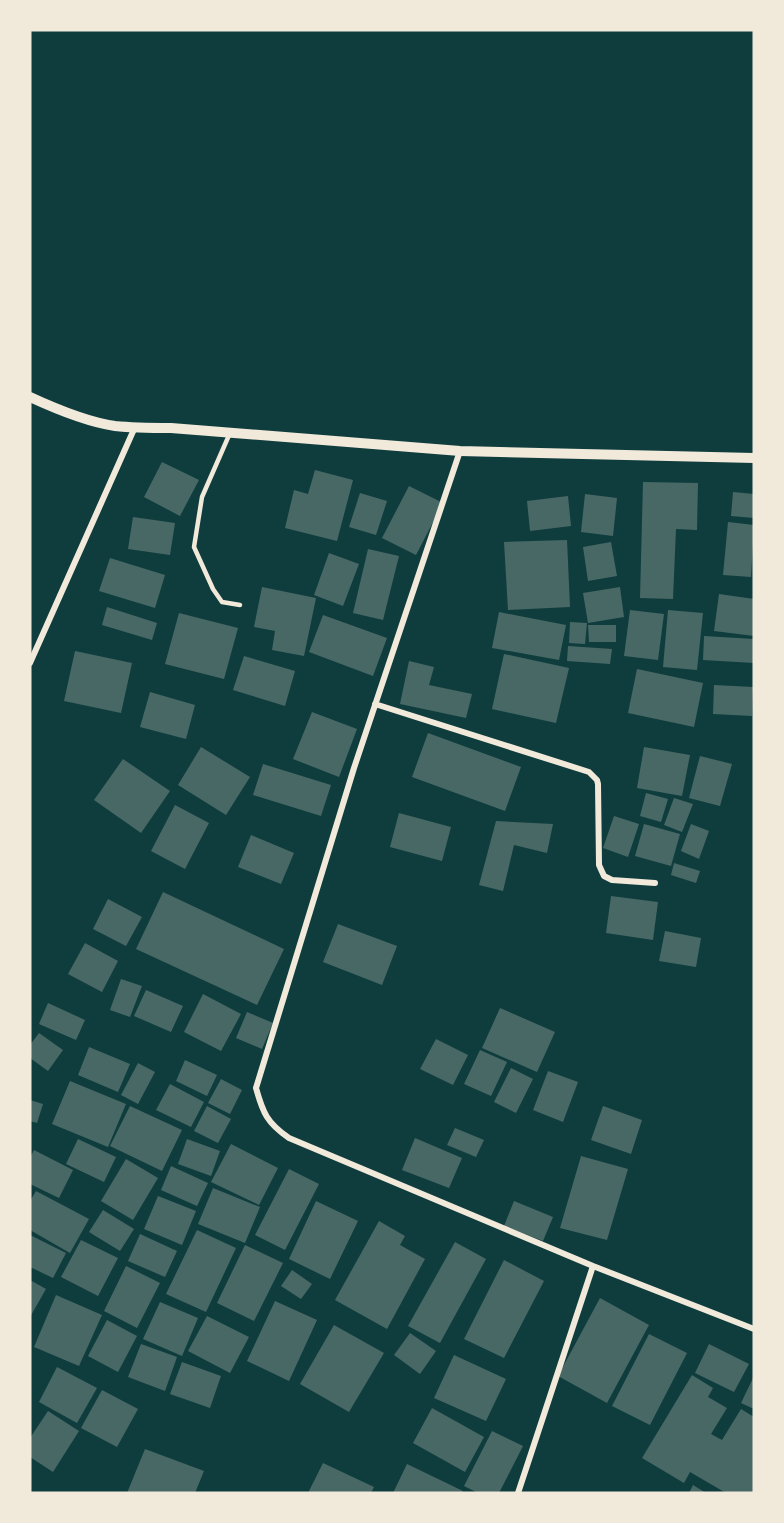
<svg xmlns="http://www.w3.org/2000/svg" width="784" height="1523" viewBox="0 0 784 1523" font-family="'Source Sans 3',sans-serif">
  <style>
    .building { fill: #486865 }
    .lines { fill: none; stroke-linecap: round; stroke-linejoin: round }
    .service { stroke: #f1e9da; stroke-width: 4.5 }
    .minor { stroke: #f1e9da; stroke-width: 6 }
    .tertiary { stroke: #f1e9da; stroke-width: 10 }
  </style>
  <rect width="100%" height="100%" fill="#0f3d3e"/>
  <path class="building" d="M162,462L199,480L180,516L144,497Z
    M315,470L353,480L337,541L285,528L294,490L308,494Z
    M643,482L698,483L697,530L676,529L673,599L640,598Z
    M409,486L443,503L416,555L382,538Z
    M733,492L754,494V518L731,516Z
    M360,493L387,501L376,535L349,527Z
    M585,494L617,498L613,536L581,532Z
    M568,496L571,526L530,531L527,501Z
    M133,517L175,523L170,555L128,549Z
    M728,522L754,525L751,577L723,575Z
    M567,540L570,607L508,610L504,542Z
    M611,542L617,576L588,581L583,547Z
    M368,549L399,556L383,620L353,613Z
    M329,553L359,564L343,606L314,595Z
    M110,558L165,575L155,608L99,591Z
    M262,587L316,598L304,656L272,650L275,631L254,627Z
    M620,587L624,617L588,623L583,593Z
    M719,594L754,599V636L714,631Z
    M107,607L157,623L152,640L102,625Z
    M630,610L664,614L658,660L624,656Z
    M668,610L703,613L697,670L663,667Z
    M499,612L566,625L559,660L492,648Z
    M179,613L238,628L224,679L165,664Z
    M323,615L387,638L373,676L309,652Z
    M570,622L587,623L585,644L569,643Z
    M588,625H616V642H589Z
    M704,636L754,639V663L703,660Z
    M568,646L612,649L610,664L567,661Z
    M75,651L132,663L121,713L64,701Z
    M504,654L569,668L556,723L492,709Z
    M244,656L295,671L285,706L233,690Z
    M409,661L434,667L429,685L472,694L466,718L400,704Z
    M637,669L703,683L694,727L628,713Z
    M714,685L753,687L752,716L713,714Z
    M150,692L195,705L186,739L140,727Z
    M312,712L357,729L339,777L293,759Z
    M428,733L521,767L505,811L412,777Z
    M201,747L250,777L226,815L178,785Z
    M644,747L690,755L682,796L637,788Z
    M700,756L732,764L720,806L689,798Z
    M123,759L170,791L141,833L94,800Z
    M263,764L331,785L321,816L253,795Z
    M646,793L668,799L661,822L640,816Z
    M674,798L693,804L682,832L664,825Z
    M175,805L209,823L185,869L151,851Z
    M399,813L451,827L442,861L390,847Z
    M614,816L639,824L628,857L603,848Z
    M496,821L553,824L547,853L514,845L503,891L479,885Z
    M644,824L680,834L671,866L635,856Z
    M691,824L709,831L699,859L681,851Z
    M251,835L294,853L281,884L238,867Z
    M674,863L700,871L696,883L671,875Z
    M163,892L284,949L257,1005L136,949Z
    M611,896L658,902L653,940L606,933Z
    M108,899L142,917L126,946L93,929Z
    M338,924L397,946L382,985L323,962Z
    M665,931L701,938L696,967L659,961Z
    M85,943L118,961L102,992L68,974Z
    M121,979L142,986L130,1017L110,1010Z
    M146,990L183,1006L171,1032L134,1016Z
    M203,994L241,1014L221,1051L184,1032Z
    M48,1003L85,1020L76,1040L39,1024Z
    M500,1008L555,1032L537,1072L482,1048Z
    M247,1012L273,1023L262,1049L236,1038Z
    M39,1033L63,1050L48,1071L30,1058V1045Z
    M436,1039L468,1055L453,1085L420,1069Z
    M89,1047L130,1064L118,1092L78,1075Z
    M480,1050L507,1062L491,1096L464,1084Z
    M185,1060L217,1075L207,1096L176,1081Z
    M138,1063L155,1072L138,1104L121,1095Z
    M511,1068L533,1079L516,1113L494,1102Z
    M548,1071L578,1082L563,1122L533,1110Z
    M221,1079L242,1090L230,1114L208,1103Z
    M70,1081L126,1104L108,1147L52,1124Z
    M170,1084L204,1102L191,1127L156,1110Z
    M30,1100L43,1104L37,1123L30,1121Z
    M130,1106L182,1130L162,1171L110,1146Z
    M207,1106L231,1119L218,1143L194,1131Z
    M603,1106L642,1120L631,1154L591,1140Z
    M455,1128L484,1140L476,1157L447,1145Z
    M415,1138L462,1158L449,1188L402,1170Z
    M78,1139L116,1157L104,1182L66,1164Z
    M187,1139L220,1151L211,1176L178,1164Z
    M231,1144L278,1168L259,1205L211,1182Z
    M34,1150L73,1170L59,1198L30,1184V1158Z
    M581,1156L628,1169L607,1240L560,1228Z
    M126,1159L158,1178L133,1220L101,1201Z
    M171,1166L208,1183L197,1206L161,1190Z
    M289,1169L319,1184L285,1250L255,1235Z
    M213,1188L260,1207L245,1243L198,1224Z
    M36,1191L89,1219L70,1253L30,1230V1201Z
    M158,1196L196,1211L182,1245L144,1229Z
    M316,1201L358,1221L330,1279L289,1259Z
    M514,1201L553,1217L543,1241L504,1226Z
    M103,1210L134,1229L120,1251L89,1232Z
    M379,1221L405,1236L400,1245L425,1259L387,1329L335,1300Z
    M197,1230L236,1248L206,1312L166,1294Z
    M140,1234L177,1251L165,1277L128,1261Z
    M30,1235L66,1253L53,1278L30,1267Z
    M81,1240L118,1258L98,1296L61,1277Z
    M455,1242L486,1259L440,1343L408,1326Z
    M245,1245L283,1263L254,1321L217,1303Z
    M504,1260L544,1281L504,1358L464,1339Z
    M126,1266L160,1283L137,1328L104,1311Z
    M292,1270L312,1284L301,1299L281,1286Z
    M30,1280L46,1289L30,1317Z
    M56,1295L102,1315L79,1366L34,1347Z
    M600,1298L649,1325L607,1403L558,1376Z
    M275,1301L317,1320L289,1381L247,1361Z
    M160,1302L198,1318L182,1356L143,1339Z
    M207,1316L249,1337L230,1373L188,1351Z
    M107,1320L137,1336L118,1372L88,1356Z
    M334,1325L384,1353L349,1412L300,1384Z
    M410,1333L436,1351L420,1374L394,1355Z
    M649,1334L687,1353L650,1425L612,1406Z
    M141,1344L177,1357L165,1391L128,1377Z
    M709,1344L749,1364L734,1392L695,1373Z
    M454,1355L506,1379L486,1421L434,1398Z
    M182,1362L221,1376L210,1408L170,1394Z
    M57,1367L97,1388L77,1423L39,1402Z
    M692,1375L713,1388L708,1397L727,1408L711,1434L722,1440L741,1409L754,1417V1493H726L690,1472L684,1483L642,1458Z
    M754,1376V1409L741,1403Z
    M102,1390L138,1409L117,1447L81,1428Z
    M432,1408L484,1437L465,1472L413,1443Z
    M48,1411L79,1431L53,1472L30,1457V1438Z
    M492,1431L523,1446L499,1493H478L464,1486Z
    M145,1449L204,1471L195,1493H127Z
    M323,1463L374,1487L371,1493H308Z
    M407,1464L463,1491L462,1493H393Z
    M693,1485L706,1493H689Z"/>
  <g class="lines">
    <path class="service" d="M230,433L202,497L194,547L213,589L222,602L240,605"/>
    <path class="minor" d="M460,451L354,768L256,1088C263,1113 267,1123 289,1138L593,1266L754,1329
      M30,663L135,427
      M375,704L589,772L597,780L598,784L599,865L604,876L612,880L655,883
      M518,1493L593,1266"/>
    <path class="tertiary" d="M30,397C56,409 87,422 115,426C134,428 153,428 171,428L460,451L754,458"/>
  </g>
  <rect width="784" height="1523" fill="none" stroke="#f1e9da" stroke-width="63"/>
</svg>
